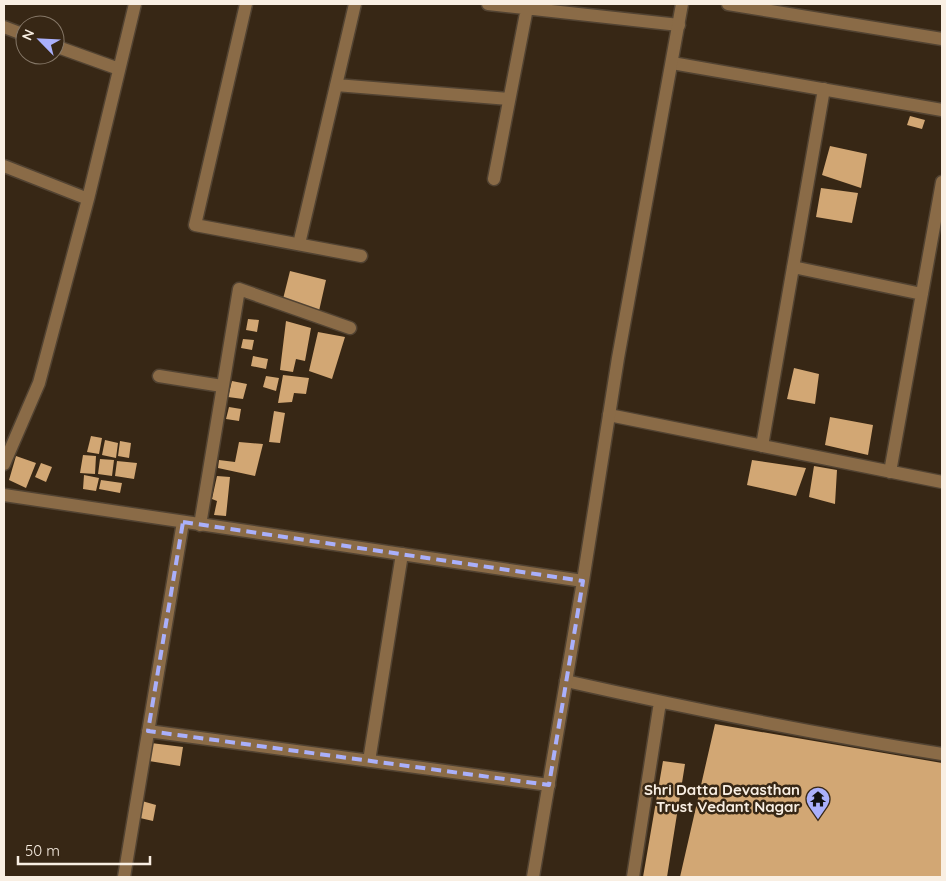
<svg xmlns="http://www.w3.org/2000/svg" width="946" height="881" viewBox="0 0 946 881" font-family="Quicksand,sans-serif">
  <style>
    .building { fill: #d2a774 }
    .lines { fill: none; stroke-linecap: round; stroke-linejoin: round }
    .minor-casing { stroke: #524332; stroke-width: 15 }
    .tertiary-casing { stroke: #524332; stroke-width: 15 }
    .minor { stroke: #8a6b47; stroke-width: 12 }
    .tertiary { stroke: #8a6b47; stroke-width: 12 }
    .marked { fill: none; stroke: #aab0fb; stroke-width: 4; stroke-dasharray: 10 6; stroke-linejoin: round }
    .labels { text-anchor: middle; stroke-width: 5; stroke-linejoin: round; paint-order: stroke }
    .poi-label { font-size: 15px; font-weight: bold; fill: #f9efe3; stroke: #372715; text-anchor: end }
  </style>
  <rect width="100%" height="100%" fill="#372715"/>
  <path class="building" d="M910,116L925,120L922,129L907,125Z
    M830,146L867,154L861,188L822,175Z
    M821,188L858,193L852,223L816,217Z
    M290,271L326,280L319,311L283,299Z
    M248,319L259,320L257,332L246,330Z
    M286,321L311,328L305,361L296,359L293,372L280,370Z
    M318,332L345,337L332,379L309,371Z
    M243,339L254,340L252,350L241,348Z
    M253,356L268,359L266,369L251,366Z
    M794,368L819,374L815,404L787,399Z
    M283,375L309,378L306,394L294,393L292,402L278,403Z
    M266,376L279,378L276,391L263,387Z
    M232,381L247,384L243,399L228,397Z
    M229,407L241,409L239,421L226,419Z
    M274,411L285,413L280,443L269,442Z
    M830,417L873,425L868,455L825,445Z
    M91,436L102,438L99,454L87,452Z
    M105,440L118,443L116,458L102,455Z
    M120,441L131,443L129,458L118,456Z
    M239,442L263,444L255,476L218,468L219,460L235,462Z
    M83,455L96,456L95,474L80,473Z
    M16,456L36,463L26,488L9,480Z
    M100,459L114,460L112,476L98,474Z
    M752,460L806,468L796,496L747,485Z
    M117,461L137,463L134,479L115,476Z
    M41,463L52,467L46,482L35,477Z
    M814,466L837,470L835,504L809,497Z
    M84,475L99,478L96,491L83,489Z
    M217,476L230,477L226,516L214,515L217,501L212,499Z
    M101,480L122,483L120,493L99,489Z
    M715,724L942,763V877H680Z
    M151,743L183,747L180,766L149,761Z
    M663,761L685,764L667,877H643Z
    M142,801L156,805L153,821L140,818Z"/>
  <g class="lines">
    <defs>
      <path id="minor" d="M246,4L195,225L361,256
        M488,4L679,25
        M728,4L942,39
        M4,27L25,35
        M55,46L119,69
        M672,63L942,110
        M336,85L509,99
        M4,166L88,199
        M494,179L527,8
        M299,244L355,4
        M793,267L922,294
        M159,376L222,386
        M609,415L942,482
        M762,446L824,89
        M4,464L39,383L88,199L135,4
        M890,472L942,182
        M200,525L239,289L350,328
        M566,681C691,709 816,734 942,754
        M148,731L549,785
        M369,761L402,554
        M124,877L183,522
        M633,877L660,702"/>
      <path id="tertiary" d="M4,495L583,581
        M533,877L583,581L618,358L682,4"/>
    </defs>
    <use href="#minor" class="minor-casing"/>
    <use href="#tertiary" class="tertiary-casing"/>
    <use href="#minor" class="minor"/>
    <use href="#tertiary" class="tertiary"/>
  </g>
  <path class="marked" d="M183,522L583,581L549,785L148,731Z"/>
  <defs>
    <symbol id="temple-pin" viewBox="-11 -11 22 30"><path d="M0 17L-7.5 6A9.5 9.5 0 1 1 7.5 6Z" fill="#aab0fb" stroke="#372715"/><path d="M0-6L5-2H3V0L6.5 2.5H4V6H1.5V3h-3V6H-4V2.5H-6.5L-3 0V-2H-5Z" fill="#111"/></symbol>
  </defs>
  <g fill-rule="evenodd">
    <use href="#temple-pin" x="804" y="785" width="28" height="38"/>
  </g>
  <g class="labels">
    <g class="poi-label">
      <text x="800" y="795">Shri Datta Devasthan<tspan x="800" dy="17">Trust Vedant Nagar</tspan></text>
    </g>
  </g>
  <rect width="946" height="881" fill="none" stroke="#f9efe3" stroke-width="10"/>
  <g transform="translate(40 40) rotate(294)"><circle r="24" fill="#372715" stroke="#857767"/>
  <path d="M0-4L9 19L0 12L-9 19Z" fill="#aab0fb"/>
  <text y="-8" font-size="14" font-weight="bold" text-anchor="middle" fill="#f9efe3">N</text>
  </g>
  <path d="M18 856v8h132v-8" fill="none" stroke="#f9efe3" stroke-width="2.5"/>
  <text x="25" y="856" font-size="15" fill="#f9efe3" stroke="#372715" stroke-width="4" paint-order="stroke">50 m</text>
</svg>
